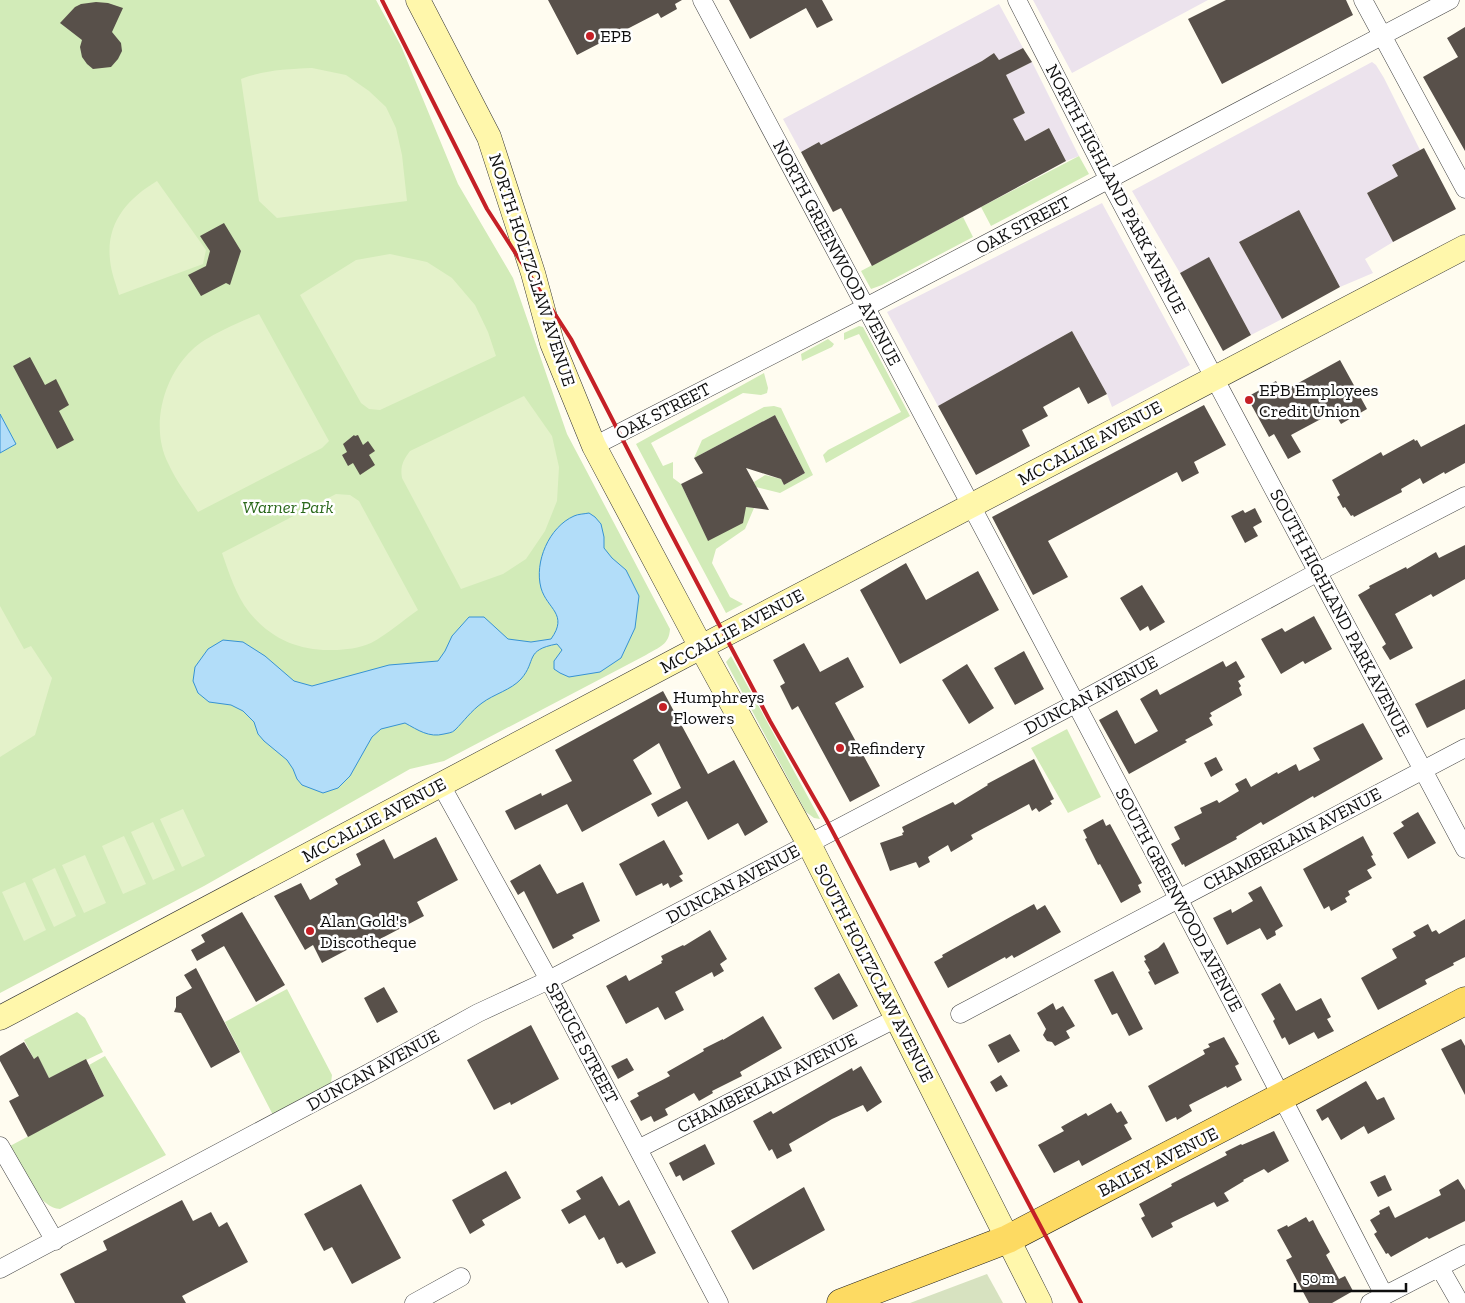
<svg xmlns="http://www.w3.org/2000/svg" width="1465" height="1303" viewBox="0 0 1465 1303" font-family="'Zilla Slab',serif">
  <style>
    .industrial { fill: #ece3ed }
    .green { fill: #d2ebb8 }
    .cemetery { fill: #d7e2c0 }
    .pitch { fill: #e4f2ca }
    .water { fill: #b2ddf9; stroke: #3692d3 }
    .building { fill: #58504a }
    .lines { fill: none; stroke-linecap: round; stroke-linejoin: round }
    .minor-casing { stroke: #424242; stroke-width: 19 }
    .secondary-casing { stroke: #313131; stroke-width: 25 }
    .primary-casing { stroke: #202020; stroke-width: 29 }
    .minor { stroke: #fff; stroke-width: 18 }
    .secondary { stroke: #fff7ab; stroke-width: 24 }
    .primary { stroke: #fdda62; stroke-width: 28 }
    .rail { stroke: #c52026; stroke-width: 4 }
    .poi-dot { fill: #c52026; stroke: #fff; stroke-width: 2 }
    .labels { text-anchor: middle; stroke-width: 5; stroke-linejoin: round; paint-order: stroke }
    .poi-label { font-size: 18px; fill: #0f0f0f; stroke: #fff; text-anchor: start }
    .street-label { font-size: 18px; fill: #0f0f0f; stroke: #fff }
    .park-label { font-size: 18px; font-style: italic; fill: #2b691c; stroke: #fff }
  </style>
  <rect width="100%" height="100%" fill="#fffcf0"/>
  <path class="industrial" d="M1033,0H1208L1072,73Z
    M999,4L1023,48L999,60L994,53L982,61L821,145L819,142L801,152L783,119Z
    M1032,62L1079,156L1066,161L1049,128L1025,141L1013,119L1025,113L1006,75Z
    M1372,62L1376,65L1384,78L1420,150L1392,165L1398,176L1367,193L1393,242L1365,259L1373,273L1340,287L1299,210L1239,242L1282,319L1251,335L1209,258L1180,273L1132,191Z
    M1102,203L1190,365L1112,407L1107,394L1072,331L938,406L887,312Z"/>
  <path class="green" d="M0,0H376L401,46L458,184L513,278L567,434L670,629C669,645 659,647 646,655L444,761L410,769L204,886L0,993Z
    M1079,156L1089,174L991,226L981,207Z
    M963,217L973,237L882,285L871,289L861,271Z
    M859,326L863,327L910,416L826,463L823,455L828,450L901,412L859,334L844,340V333Z
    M828,339L834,344L832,347L802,361L801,354Z
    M764,373L768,388L767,393L761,395L743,393L651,443L663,466L673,462V478L681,484L708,540L746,507L754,508L745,529L716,549L712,563L730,597L743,604L726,613L636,444Z
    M774,406L781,408L813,475L780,493L756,487L754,482L765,475L781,479L784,485L805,473L775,415L694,458L702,440L764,407Z
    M731,656L740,672L820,819L814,818L806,812L726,662Z
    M1067,729L1101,797L1068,813L1031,748Z
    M287,989L332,1075L331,1083L273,1115L225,1022Z
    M77,1012L85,1018L103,1052L49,1078L38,1057L34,1059L24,1040Z
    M105,1056L166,1155L60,1209C56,1209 49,1206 46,1203C33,1193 18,1161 10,1146L104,1096L89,1065Z"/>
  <path class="cemetery" d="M987,1274L1003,1303H910Z"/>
  <path class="pitch" d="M312,68L346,75L369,91L386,107L396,128L402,155L407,201L277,218L259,201L241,79C265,70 287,69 312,68Z
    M157,181L206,250L203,264L119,295C116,284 111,272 110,260C106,223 127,199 157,181Z
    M390,254L427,262L452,278L475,305L488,332L496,356L380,410L369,409L361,403L300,295L356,260Z
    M259,314L329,441L322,448L198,512C188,496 176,481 168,463C150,427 163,377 192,350C206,336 240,322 259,314Z
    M524,396L552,436L559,467L557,501L545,531L526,559L503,574L461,589L402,478C400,467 403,460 410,451Z
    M336,494L350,495L359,501L418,610C402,621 388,634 371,643C359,648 346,650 333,650C299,651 271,639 249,612C236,595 229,573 222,553Z
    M0,606L24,649L31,646L52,678L35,735L0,757Z
    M183,809L205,856L182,867L160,819Z
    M153,822L175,870L153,880L131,832Z
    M124,836L146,884L123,894L102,846Z
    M85,855L106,903L84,913L62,865Z
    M55,868L76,916L54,927L32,879Z
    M25,882L46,930L24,941L2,892Z"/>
  <path class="water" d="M0,414L16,444L0,453Z
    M589,513L595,517L601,524L604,537V548L612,558L626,570L639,596L635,628L621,658L600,672L569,677L560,673L554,669V661L562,650L557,644C524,650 537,661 521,679C511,690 494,694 482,703C471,711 464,721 455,730C452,733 448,733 444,734C429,738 418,730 405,723L381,729L372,737L350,776L338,788L323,793L302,785L297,779L293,769L287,760L264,741L258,734L254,722L243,711L231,705L209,702L198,693L193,681L195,667L208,649L223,640L243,642L265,656L294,681L312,686L389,665L438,661L445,651L452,636L469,617H484L508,639L531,642L551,639C569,614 547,609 541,588C534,562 549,527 574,516C578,514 584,514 589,513Z"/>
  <path class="building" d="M548,0H682L675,4L677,9L661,18L658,13L577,55Z
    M729,0H822L833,20L817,28L806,8L750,39Z
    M1226,0H1346L1353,15L1222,84L1188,19Z
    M96,2L108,3L123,8L112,32L121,43L122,51L118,59L111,67L93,69L87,64L82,57L80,47L82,40L60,23L75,7L81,4Z
    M1465,27V151L1423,77L1458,57L1447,38Z
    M1023,48L1032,62L1006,75L1025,113L1013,119L1025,141L1049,128L1066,161L872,266L841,208L833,212L801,152L819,142L821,145L982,61L994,53L999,60Z
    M1424,148L1456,209L1393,242L1367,193L1398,176L1392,165Z
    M1299,210L1340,287L1282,319L1239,242Z
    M224,223L241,251L230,285L226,283L201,296L188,275L206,266L210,251L200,236Z
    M1209,257L1251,335L1223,351L1180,273Z
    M1072,331L1107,394L1088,404L1079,387L1043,407L1048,416L1022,430L1030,446L976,475L938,406Z
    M30,357L45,385L56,379L69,405L59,411L74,440L57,449L13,366Z
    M1340,360L1367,409L1341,424L1334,412L1291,435L1301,452L1288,459L1274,434L1269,437L1247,397L1276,381L1282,392Z
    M1204,405L1226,445L1194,462L1199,473L1182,482L1177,472L1048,541L1068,577L1033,595L992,517Z
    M775,415L805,473L784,485L781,479L746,468L769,510L746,507L743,523L708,541L681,484L703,473L694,458Z
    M1465,424V463L1445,474L1444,472L1423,484L1420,478L1401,489L1402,492L1354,517L1353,515L1351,516L1345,507L1343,508L1337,497L1340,495L1332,480L1381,452L1383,456L1414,439L1415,441L1417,440L1421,447Z
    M354,435L355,436L358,435L363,445L368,441L375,451L369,455L375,465L360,475L353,463L348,466L342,455L347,452L343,444Z
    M1255,508L1262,522L1253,527L1258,536L1245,543L1231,516L1243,510L1245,513Z
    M1465,545V579L1433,597L1431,594L1395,614L1413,648L1390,660L1382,647L1386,644L1358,595L1370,588L1369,586L1406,567L1407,569L1436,552L1439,558Z
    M906,563L926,600L978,571L999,610L900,664L860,590Z
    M1142,585L1165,622L1150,631L1148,626L1140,631L1120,598Z
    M1314,616L1332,649L1305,664L1303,661L1281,674L1261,639L1282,628L1285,632Z
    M804,643L820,672L848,657L864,687L835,703L880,786L850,802L798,706L792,710L780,686L785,683L773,660Z
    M1024,651L1044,689L1015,705L994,668Z
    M1223,661L1226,667L1236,661L1245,677L1238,681L1241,686L1239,688L1242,695L1210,713L1212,716L1209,718L1213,725L1185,740L1187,742L1129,774L1099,720L1117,710L1135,744L1158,731L1140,699L1157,689L1160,695Z
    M967,664L994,708L969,724L942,680Z
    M1465,679V709L1427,728L1415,704Z
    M663,691L708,774L734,760L768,822L745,836L738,823L708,840L687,801L658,817L651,804L681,788L659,743L633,760L652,794L582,832L567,804L515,830L505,811L541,793L542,796L572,781L555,750Z
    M1363,723L1383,759L1314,798L1313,796L1263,825L1261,822L1236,837L1237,839L1185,867L1184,864L1182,865L1171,844L1180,839L1174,827L1202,813L1200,808L1217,800L1219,803L1239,791L1235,784L1246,778L1251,787L1277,772L1278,774L1296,764L1299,771L1320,760L1313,748Z
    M1216,757L1223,770L1211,777L1204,763Z
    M1034,759L1054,799L1050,801L1052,804L1039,812L1036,808L1032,811L1029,804L971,835L973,839L951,852L948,845L928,857L930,862L919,868L916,862L890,871L880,843L903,835L902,833L904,832L902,827L953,802L955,805L988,785L987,784Z
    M1418,812L1436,843L1408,859L1393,833L1404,826L1401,822Z
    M1103,819L1106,826L1110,824L1142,883L1138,885L1141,892L1121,903L1100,864L1098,865L1085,839L1087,838L1083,830Z
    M1363,836L1373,855L1371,856L1376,865L1367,870L1372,878L1348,891L1350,895L1345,898L1347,902L1331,911L1329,906L1324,909L1303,869Z
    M436,837L458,880L417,902L424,916L361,949L358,944L322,963L313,945L305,950L274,896L301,883L310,900L338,884L335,879L361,865L356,854L384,839L394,859Z
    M664,840L683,874L679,876L683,881L670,888L668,883L663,886L662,883L636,896L619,864Z
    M540,864L557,894L583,882L600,921L572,935L574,938L553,949L524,891L518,895L510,881Z
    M1261,886L1283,926L1275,931L1276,935L1267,940L1260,928L1227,945L1213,918L1231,909L1232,913L1253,901L1248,893Z
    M1034,904L1037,910L1045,905L1061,932L1014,958L1012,955L1006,959L1005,957L948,988L934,962L943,957L942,955Z
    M242,912L285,985L256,1002L224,946L197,961L191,950L205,942L201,935Z
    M1465,919V957L1453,963L1454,965L1425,980L1427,984L1378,1010L1361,978L1397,958L1392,949L1416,936L1413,932L1428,924L1432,932L1436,930L1439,934Z
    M710,930L727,959L720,964L724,971L714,977L712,972L675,992L684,1010L665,1020L658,1007L626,1024L606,986L626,975L629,981L662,963L661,961L663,960L661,956L683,945L684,946Z
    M1164,942L1179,973L1155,985L1148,972L1150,971L1144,961L1146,960L1144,956L1158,948Z
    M196,968L240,1052L211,1068L181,1013L174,1012L176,1007V997L192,988L184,975Z
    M1113,971L1143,1029L1129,1036L1117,1013L1112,1015L1094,980Z
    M839,973L858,1006L833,1020L814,988Z
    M1280,983L1296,1011L1321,998L1331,1017L1327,1019L1334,1031L1318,1039L1314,1032L1289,1045L1285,1037L1282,1039L1273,1021L1275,1019L1261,994Z
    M384,987L398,1012L377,1023L364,998Z
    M1053,1003L1056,1010L1063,1006L1075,1026L1066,1031L1070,1038L1055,1046L1052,1042L1047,1041L1043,1035L1046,1029L1037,1013Z
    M763,1016L782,1048L740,1072L742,1076L712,1091L713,1093L699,1101L694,1093L665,1109L668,1115L654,1122L651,1116L641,1121L630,1101L639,1096L637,1093L670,1076L667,1072L704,1051L703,1049L723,1039V1040Z
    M531,1025L559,1079L511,1105L510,1102L494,1110L467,1060Z
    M1010,1034L1020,1051L998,1063L988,1045Z
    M1224,1037L1239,1064L1235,1066L1242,1080L1227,1088L1226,1086L1189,1105L1192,1111L1177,1120L1176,1117L1166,1122L1148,1086L1205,1054L1203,1050L1210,1047L1208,1044Z
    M1461,1039L1465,1046V1095L1441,1049Z
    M24,1042L34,1059L38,1056L49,1078L86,1059L104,1096L28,1137L9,1101L19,1096L0,1061V1056Z
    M627,1058L634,1070L618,1079L611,1066Z
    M861,1066L882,1102L867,1112L863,1105L832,1119L789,1144L792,1151L777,1159L772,1149L769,1151L753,1121L771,1111L773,1114L852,1068L853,1071Z
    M1001,1075L1008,1086L996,1092L990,1082Z
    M1366,1081L1377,1100L1384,1097L1395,1119L1368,1134L1364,1126L1341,1140L1328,1117L1322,1121L1316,1110Z
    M1111,1103L1117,1113L1121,1111L1128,1123L1124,1125L1132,1139L1082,1166L1079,1160L1054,1173L1038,1145L1064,1131L1061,1127L1086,1113L1088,1116Z
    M1274,1131L1289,1161L1268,1173L1264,1169L1243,1180L1244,1181L1224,1193L1229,1201L1217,1207L1214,1202L1171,1223L1173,1227L1152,1238L1141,1218L1145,1216L1139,1204L1172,1186L1171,1184L1227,1155L1225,1152L1241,1144L1242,1145Z
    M705,1144L715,1164L683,1181L680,1175L676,1177L669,1163Z
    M506,1171L521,1198L482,1220L485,1225L470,1234L452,1200Z
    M1385,1175L1392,1190L1378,1197L1370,1182Z
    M602,1176L619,1206L629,1200L656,1253L626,1268L622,1262L617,1264L604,1237L599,1240L585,1215L569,1224L561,1210L581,1199L576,1191Z
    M1458,1179L1465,1190V1221L1429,1239L1427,1237L1391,1257L1388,1253L1386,1254L1374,1234L1377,1232L1370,1220L1380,1214L1379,1211L1389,1206L1395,1218L1441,1195L1439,1190Z
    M361,1184L401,1258L352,1284L332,1247L324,1251L304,1214Z
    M804,1187L825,1230L753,1270L731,1231Z
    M182,1200L193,1221L211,1212L219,1227L227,1222L248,1262L182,1296L186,1303H75L60,1274L107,1250L103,1241Z
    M1306,1217L1309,1222L1313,1220L1319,1232L1330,1252L1326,1255L1339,1279L1345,1276L1353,1291L1332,1303H1309L1286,1260L1292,1257L1277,1230L1287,1225L1288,1227Z"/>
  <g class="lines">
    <defs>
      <path id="minor" d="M702,0C932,431 1161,861 1384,1295
        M1017,0L1109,180L1465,849
        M1363,0L1465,189
        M594,446L866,307L1450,0
        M441,785L549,980L719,1303
        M960,1014L1465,748
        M0,1146L55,1241
        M638,1149L897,1018
        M1440,1268L1460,1303
        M0,1269L369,1073L478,1013L549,980L1075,704L1318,572L1465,496
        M414,1303L461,1277
        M1370,1303L1465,1254"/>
      <path id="secondary" d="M418,0L489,137L533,273L552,343L594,446L701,647L809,844L1040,1303
        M0,1018L684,656L1465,247"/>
      <path id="primary" d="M841,1303L1008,1239L1465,1001"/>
    </defs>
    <use href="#minor" class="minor-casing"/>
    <use href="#secondary" class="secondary-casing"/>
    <use href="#primary" class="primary-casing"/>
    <use href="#minor" class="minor"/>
    <use href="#secondary" class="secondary"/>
    <use href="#primary" class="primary"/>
    <path class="rail" d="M382,0L487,209L571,339L666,524L770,721L826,819L1081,1303"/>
  </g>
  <g class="poi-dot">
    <circle cx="590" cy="36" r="5"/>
    <circle cx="1249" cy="400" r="5"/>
    <circle cx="663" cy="707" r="5"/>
    <circle cx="840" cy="748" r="5"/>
    <circle cx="310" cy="931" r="5"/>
  </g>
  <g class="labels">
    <g class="poi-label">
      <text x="600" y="42">EPB</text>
      <text x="1259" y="396">EPB Employees<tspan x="1259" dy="21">Credit Union</tspan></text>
      <text x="673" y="703">Humphreys<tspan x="673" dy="21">Flowers</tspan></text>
      <text x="850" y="754">Refindery</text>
      <text x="320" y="927">Alan Gold's<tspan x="320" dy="21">Discotheque</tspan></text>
    </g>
    <g class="street-label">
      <text transform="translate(1116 189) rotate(62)" y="6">NORTH HIGHLAND PARK AVENUE</text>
      <text transform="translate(1023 225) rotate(-28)" y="6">OAK STREET</text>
      <text transform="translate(837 253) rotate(62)" y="6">NORTH GREENWOOD AVENUE</text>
      <text transform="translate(532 270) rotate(72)" y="6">NORTH HOLTZCLAW AVENUE</text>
      <text transform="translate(663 411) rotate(-27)" y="6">OAK STREET</text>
      <text transform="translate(1090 443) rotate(-28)" y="6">MCCALLIE AVENUE</text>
      <text transform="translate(1340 613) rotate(62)" y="6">SOUTH HIGHLAND PARK AVENUE</text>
      <text transform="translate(732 631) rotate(-28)" y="6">MCCALLIE AVENUE</text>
      <text transform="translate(1091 695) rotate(-28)" y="6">DUNCAN AVENUE</text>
      <text transform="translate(374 820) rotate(-28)" y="6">MCCALLIE AVENUE</text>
      <text transform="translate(1292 839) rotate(-28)" y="6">CHAMBERLAIN AVENUE</text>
      <text transform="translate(733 884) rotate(-28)" y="6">DUNCAN AVENUE</text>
      <text transform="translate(1179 900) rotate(62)" y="6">SOUTH GREENWOOD AVENUE</text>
      <text transform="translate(874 973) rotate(63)" y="6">SOUTH HOLTZCLAW AVENUE</text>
      <text transform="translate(582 1043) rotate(62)" y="6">SPRUCE STREET</text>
      <text transform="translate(373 1070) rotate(-29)" y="6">DUNCAN AVENUE</text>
      <text transform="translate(767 1083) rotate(-27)" y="6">CHAMBERLAIN AVENUE</text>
      <text transform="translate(1158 1162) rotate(-27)" y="6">BAILEY AVENUE</text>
    </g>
    <g class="park-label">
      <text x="288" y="513">Warner Park</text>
    </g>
  </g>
  <path d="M1295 1283v8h111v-8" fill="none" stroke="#0f0f0f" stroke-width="2.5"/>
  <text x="1302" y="1283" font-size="15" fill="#0f0f0f" stroke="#ffffff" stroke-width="4" paint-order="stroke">50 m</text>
</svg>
